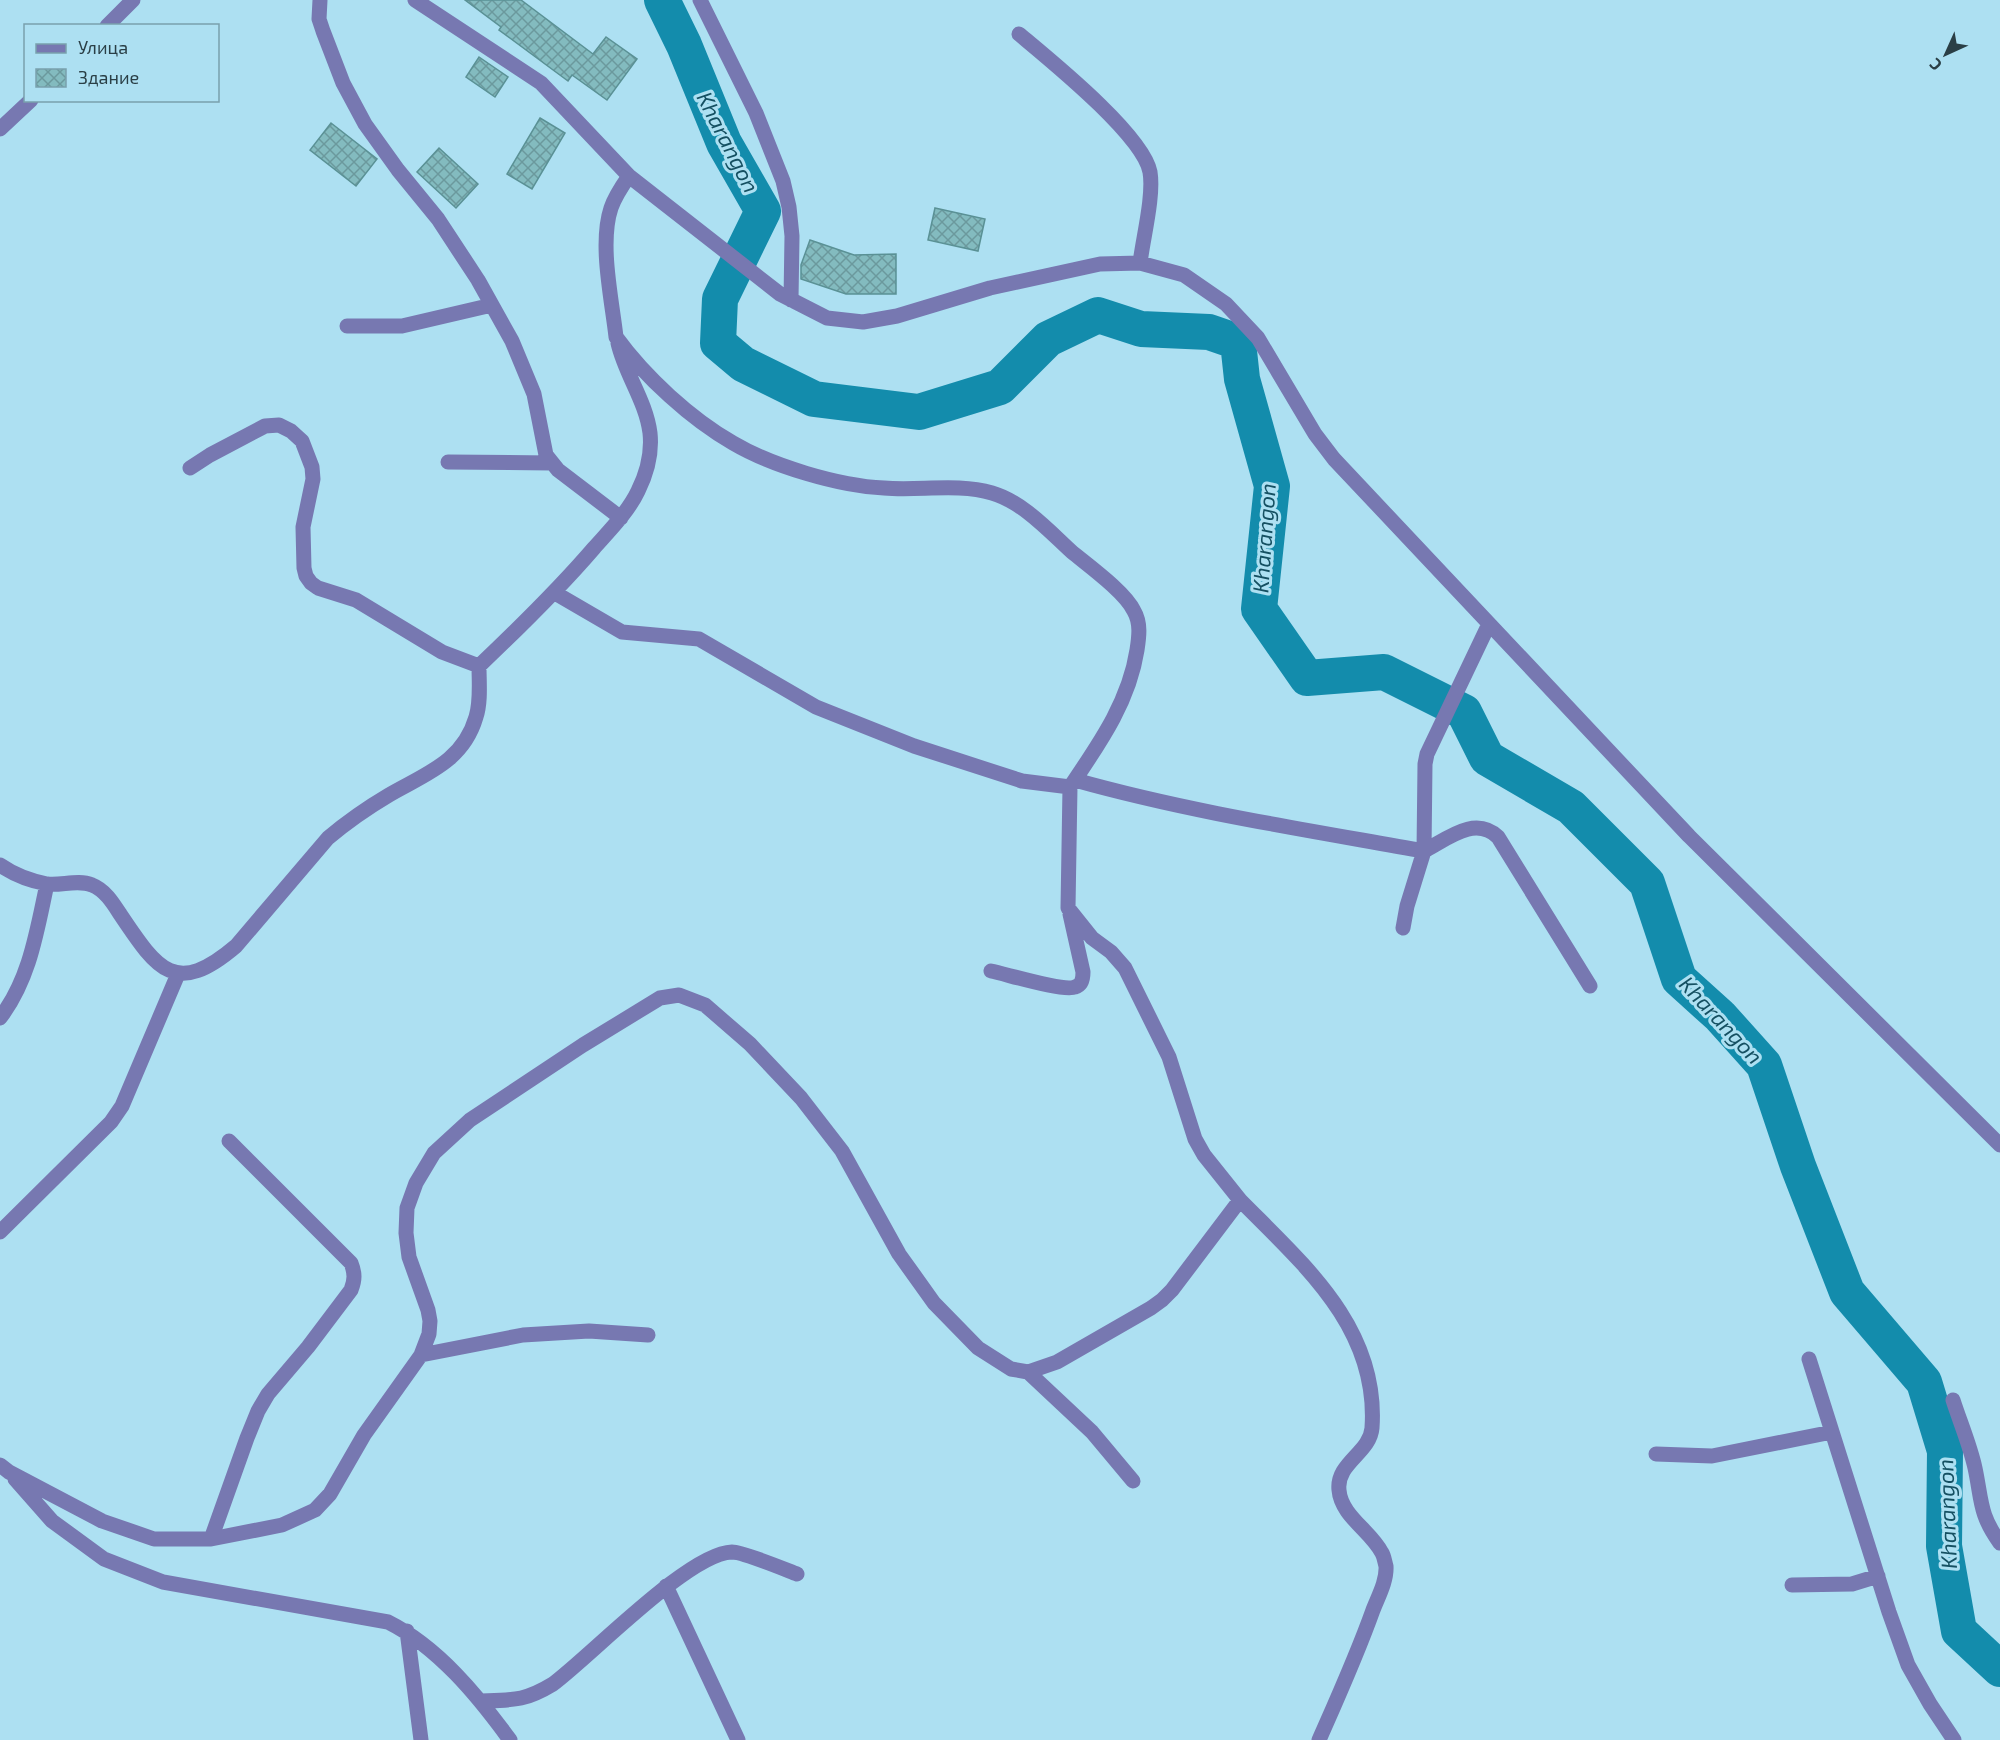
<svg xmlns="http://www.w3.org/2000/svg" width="2000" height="1740" viewBox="0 0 2000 1740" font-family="'Exo 2',sans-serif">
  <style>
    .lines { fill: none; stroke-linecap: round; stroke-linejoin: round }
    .river { stroke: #138cac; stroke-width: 36 }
    .building { fill: url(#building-cross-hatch); stroke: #5a9195; stroke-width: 1.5 }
    .minor { stroke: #7778b1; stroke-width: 15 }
    .labels { text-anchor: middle; stroke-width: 6; stroke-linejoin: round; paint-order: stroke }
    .water-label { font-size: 22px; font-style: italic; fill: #155062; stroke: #ade0f2 }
  </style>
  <defs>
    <pattern id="building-cross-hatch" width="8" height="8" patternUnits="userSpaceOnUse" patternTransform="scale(1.5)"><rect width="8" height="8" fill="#83bbbf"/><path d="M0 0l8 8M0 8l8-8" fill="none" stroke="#6b999d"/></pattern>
  </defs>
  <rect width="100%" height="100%" fill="#ade0f2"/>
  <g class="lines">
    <path class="river" d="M662,0L684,45L724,143L763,211L720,299L718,343L743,364L814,399L919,412L1000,387L1048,339L1098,315L1141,329L1209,332L1238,342L1242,379L1272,486L1259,609L1307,678L1384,672L1464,712L1487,758L1571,807L1647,883L1679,979L1720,1016L1764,1065L1798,1166L1847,1292L1924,1382L1945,1451L1944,1546L1959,1631L2000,1669"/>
  </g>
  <path class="building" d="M465,0H521L593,54L606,37L637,59L607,100L572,75L568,81L499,30L501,27Z
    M479,57L508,77L495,97L466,77Z
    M540,118L565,133L532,189L507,174Z
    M331,123L377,159L356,186L310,150Z
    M439,148L478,184L456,208L417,172Z
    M935,208L985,219L978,251L928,240Z
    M810,240L854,255L896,254V294H846L801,279V265Z"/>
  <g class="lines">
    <path class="minor" d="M320,0L319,19L323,31L343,83L365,124L398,170L438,219L478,280L512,341L534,394L546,455L558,470L621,518
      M415,0L541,83L629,176L780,294L827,318L863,322L897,316L990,288L1100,264L1140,263L1184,275L1226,304L1258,338L1315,434L1334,459L1689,836L2000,1145
      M700,0L756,113L783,181L789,207L792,236L791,300
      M107,26L133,0
      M1019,34C1050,60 1143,135 1150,172C1154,196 1143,238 1140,263
      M0,129L31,100
      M347,326H402L492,305
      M448,462L551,463
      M190,468L210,455L265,426L279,425L291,431L302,441L312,467L313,479L303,527L304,568L306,576L311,583L318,588L356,600L442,652L479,666
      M555,593L622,632L699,639L816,707L914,746L1022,781L1070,787C1099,744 1129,702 1137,650C1139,637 1141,623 1134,611C1125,592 1089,566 1072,552C1049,531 1023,502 992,493C958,483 919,491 884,488C839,486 772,466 733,443C691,419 645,377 616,337C612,300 599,244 611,208C615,196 622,186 629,176
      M1075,780C1189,812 1307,830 1424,851L1425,764L1427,754L1489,624
      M0,865C13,874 31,881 47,884C61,886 78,879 92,885C105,890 113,903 120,914C157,969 175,998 236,946L328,838C347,822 367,808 389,795C425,774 463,762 476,717C481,702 479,682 479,666C519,628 558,590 594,548C610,530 628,512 638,491C647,473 652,452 650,433C646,401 625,374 618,343
      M1403,928L1407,906L1424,851C1447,839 1475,815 1498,837L1590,986
      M991,971C1006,974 1064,992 1075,987C1082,985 1083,979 1083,972L1070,914
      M0,1018C30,979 37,930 47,884
      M1240,1200C1304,1265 1379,1328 1372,1428C1370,1453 1336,1463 1339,1490C1341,1516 1371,1531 1382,1553C1384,1556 1385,1563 1386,1566C1387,1581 1378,1597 1373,1610C1357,1655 1338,1697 1319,1740
      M0,1232L111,1122L122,1106L178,974
      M421,1355L523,1335L589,1331L648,1335
      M1809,1359L1889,1612L1908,1665L1930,1704L1954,1740
      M1028,1372L1092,1432L1133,1481
      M1953,1400C1960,1422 1970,1445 1975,1468C1982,1501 1979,1514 2000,1543
      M1656,1454L1712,1456L1832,1432
      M0,1465L9,1472L102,1521L154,1539H211L282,1525L315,1510L330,1494L364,1435L421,1355L429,1334L430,1321L428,1310L409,1257L406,1233L407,1208L416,1183L434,1153L470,1120L583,1045L660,998L679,995L705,1005L750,1044L801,1098L842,1151L899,1254L934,1303L978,1348L1011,1369L1028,1372L1057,1362L1151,1308L1162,1300L1172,1290L1240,1200L1204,1155L1195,1139L1169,1057L1125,968L1111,952L1092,938L1068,908L1070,787
      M15,1479L52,1521L104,1559L163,1582L388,1622C438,1647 478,1696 510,1740
      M211,1539L247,1438L258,1411L268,1394L308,1347L351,1290C355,1280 355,1273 351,1263L229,1141
      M1792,1585L1852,1584L1878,1576
      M666,1586L738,1740
      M407,1631L421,1740
      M481,1701C514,1700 525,1701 553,1684C592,1655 689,1553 732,1552C743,1552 784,1569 797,1574"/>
  </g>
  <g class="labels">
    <g class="water-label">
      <text transform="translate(728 142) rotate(63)" y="8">Kharangon</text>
      <text transform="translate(1264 538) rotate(-86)" y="8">Kharangon</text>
      <text transform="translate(1721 1020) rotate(47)" y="8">Kharangon</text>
      <text transform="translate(1947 1514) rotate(-92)" y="8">Kharangon</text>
    </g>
  </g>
  <rect x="24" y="24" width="195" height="78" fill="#ade0f2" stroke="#79a0ad" stroke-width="1.5"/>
  <rect x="36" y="44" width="30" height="9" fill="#7778b1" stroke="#79a0ad" stroke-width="1.5"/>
  <text x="78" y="54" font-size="18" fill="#2a3f46">Улица</text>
  <rect x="36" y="69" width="30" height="18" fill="url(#building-cross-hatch)" stroke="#79a0ad" stroke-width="1.5"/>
  <text x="78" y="84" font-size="18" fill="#2a3f46">Здание</text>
  <g transform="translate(1946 54) rotate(225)" stroke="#ade0f2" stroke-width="4.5" paint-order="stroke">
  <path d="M0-4.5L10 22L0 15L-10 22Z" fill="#2a3f46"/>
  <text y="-9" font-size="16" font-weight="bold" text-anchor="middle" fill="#2a3f46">С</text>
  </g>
</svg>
